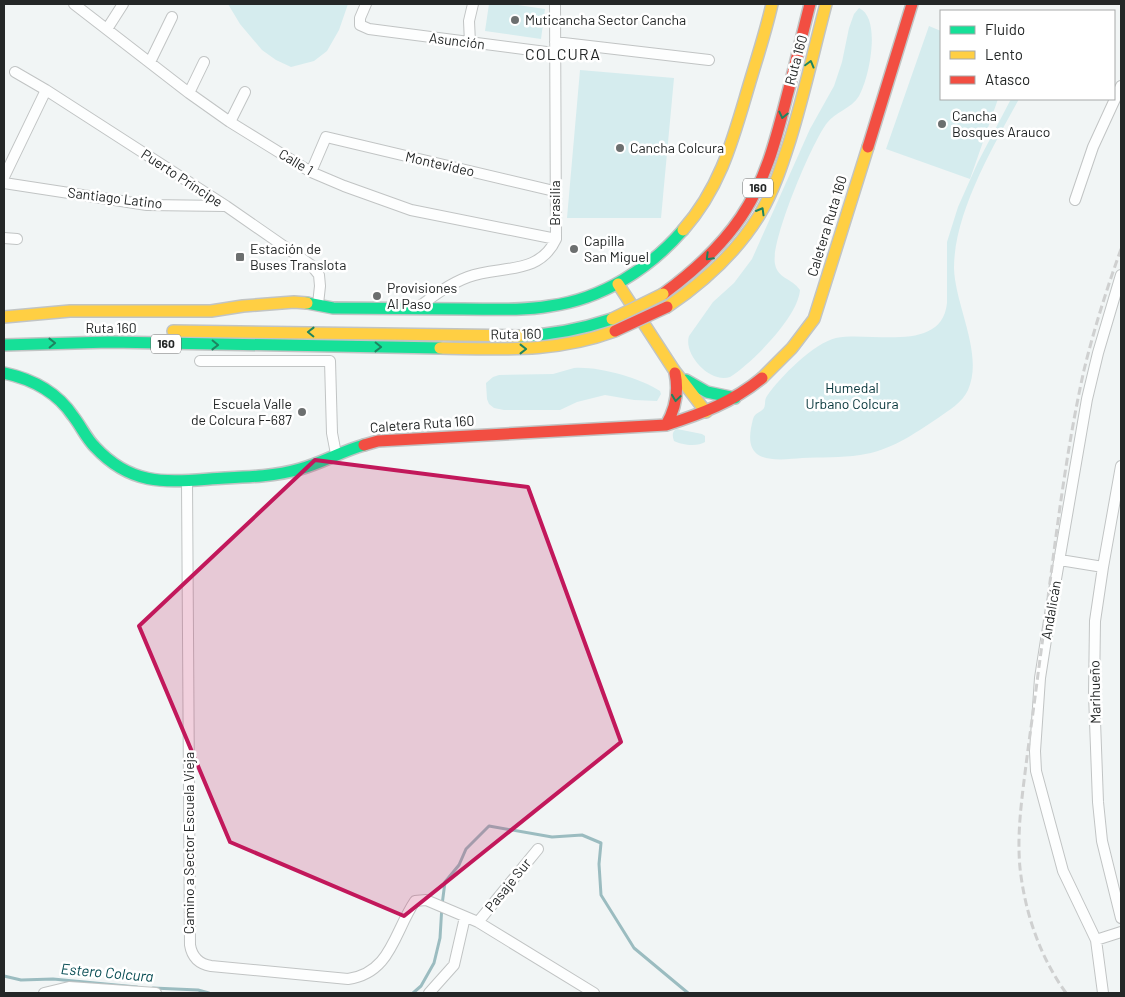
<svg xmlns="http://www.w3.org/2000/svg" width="1125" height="997" viewBox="0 0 1125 997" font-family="Barlow,sans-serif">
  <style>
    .green { fill: #d5ecee }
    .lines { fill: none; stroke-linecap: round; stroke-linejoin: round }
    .stream { stroke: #9bbcc0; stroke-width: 3 }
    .street-casing { stroke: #c1c4c4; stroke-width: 12 }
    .fast-casing { stroke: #c1c4c4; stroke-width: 14 }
    .slow-casing { stroke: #c1c4c4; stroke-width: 14 }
    .jam-casing { stroke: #c1c4c4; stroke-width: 14 }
    .street { stroke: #fdfefe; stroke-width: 10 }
    .fast { stroke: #16e098; stroke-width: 11 }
    .slow { stroke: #ffcf43; stroke-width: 11 }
    .jam { stroke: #f24e42; stroke-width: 11 }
    .rail { stroke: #cfd0d0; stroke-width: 3; stroke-dasharray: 8 4; stroke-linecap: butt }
    .slow-bridge-casing { stroke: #c1c4c4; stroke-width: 14; stroke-linecap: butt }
    .jam-bridge-casing { stroke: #c1c4c4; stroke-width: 14; stroke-linecap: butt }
    .slow-bridge { stroke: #ffcf43; stroke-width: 11 }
    .jam-bridge { stroke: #f24e42; stroke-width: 11 }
    .oneway { stroke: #1d8460 }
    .marked { fill: #c2185b; fill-opacity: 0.2; stroke: #c2185b; stroke-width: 4; stroke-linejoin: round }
    .poi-dot { fill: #6c6f6f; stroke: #fff; stroke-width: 2 }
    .labels { text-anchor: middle; stroke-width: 5; stroke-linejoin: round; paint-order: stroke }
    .shield { fill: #fff; stroke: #666868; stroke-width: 1 }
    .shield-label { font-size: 12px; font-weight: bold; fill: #242727 }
    .poi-label { font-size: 14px; fill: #242727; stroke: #fff; text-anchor: start }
    .street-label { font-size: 14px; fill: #242727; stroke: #fff }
    .park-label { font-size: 14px; fill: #043338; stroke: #fff }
    .water-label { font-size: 15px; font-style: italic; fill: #0a4e55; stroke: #fff }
    .quarter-label { font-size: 16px; letter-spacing: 1px; fill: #242727; stroke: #fff }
  </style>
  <rect width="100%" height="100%" fill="#f1f5f5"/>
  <path class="green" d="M228,4H348L339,30L327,51L314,61L291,67L276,60L262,50L240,24Z
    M489,4H511L545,9L541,39L485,31Z
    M859,8C882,18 869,79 859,96C851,109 835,112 827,123C812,142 770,242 775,264C778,279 792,278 800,290C798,317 752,363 730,377C710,384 683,354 689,336L713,302L734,283L752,259L810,129L834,86L842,62L849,28L854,14Z
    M929,26L941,31V99H998L970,179L886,149Z
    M580,70L674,78L661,218H567Z
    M1011,99H1019C993,147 954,213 954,268C955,306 984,354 968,390C963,402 948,411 938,418C914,434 890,451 860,455C841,458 821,457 802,458C790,459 767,462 757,454C747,446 750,431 753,419C755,412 761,413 764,408C766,404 764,400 767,396C780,377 814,343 836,338C870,331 942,354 947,303V242L958,207L978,162Z
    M574,368C598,366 640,378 660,391L661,394L657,401L634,400L605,395L577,402L560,410H504L494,408L489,404L487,399L486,383L493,377L499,375L553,374Z
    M677,429L702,434L705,436V442C698,447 681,445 674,441C672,436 672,431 677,429Z"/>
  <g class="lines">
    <path class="stream" d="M4,976L21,980L53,979L137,987
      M153,988L198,990L209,993
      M413,993L421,986L434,963L440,938L442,905L445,882L459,865L466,849L489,826L552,837L582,835L601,843L599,864L601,895L634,948L688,993"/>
    <defs>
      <path id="street" d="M74,4L189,93L230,122L311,172L344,186L411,210L556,239
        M366,4L360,18V25L369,29L554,53
        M107,29L123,4
        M555,42L709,60
        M470,43L469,21L473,4
        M150,62L172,17
        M15,72L46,90L226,206L311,265L319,275L320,286L318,304
        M189,93L204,62
        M230,122L245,92
        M311,172L326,137L554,191
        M4,177L46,90
        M4,183L147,205L225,206
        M1075,200L1093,147L1121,86
        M4,238L17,239
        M1121,275L1098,353L1087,399L1051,608L1040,678L1035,751L1036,771L1063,871L1096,940L1121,932
        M416,309C432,297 449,284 468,277C500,265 539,276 556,239L555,4
        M200,361H330L332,433L336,454
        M1121,466L1103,567L1095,621L1094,694L1098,802L1102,841L1121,918
        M187,481L190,945C192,957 199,964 211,966L348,979C391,973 394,932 415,901L426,900L478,922L594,993
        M1060,560L1103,567
        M478,922L538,849
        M1096,940L1103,993
        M44,993L69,987L156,993
        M429,993L454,965L465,917"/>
      <path id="fast" d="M307,303L333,308C376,308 419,309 463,309C492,309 521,311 550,306C602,299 649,269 683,230
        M520,336C552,335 582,329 612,319
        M4,345L110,342L440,348
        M4,373C32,379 57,392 73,416C81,426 86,438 95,447C135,490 173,481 225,478C250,477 276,476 300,469C322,463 342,451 364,445
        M686,380L707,392L735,398"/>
      <path id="slow" d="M683,230C721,187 733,139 749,85C757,58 766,31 772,4
        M618,284L674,370L706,412
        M667,307C704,282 737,252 760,214C774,190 782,165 790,140C804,95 814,49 826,4
        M4,317L70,311H211L243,306L294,302L307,303
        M173,331L520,336
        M440,348C503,349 555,353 615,331
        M762,378L792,348L814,319L868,147"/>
      <path id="jam" d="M868,147L912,4
        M663,294C693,272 720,248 741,217C766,180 776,139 787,96C795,66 802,35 810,4
        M666,425C676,408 679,392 675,373
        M364,445L378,441L666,425C701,414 733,402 762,378"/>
    </defs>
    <use href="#street" class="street-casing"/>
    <use href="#fast" class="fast-casing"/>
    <use href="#slow" class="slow-casing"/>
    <use href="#jam" class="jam-casing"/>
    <use href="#street" class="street"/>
    <use href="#fast" class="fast"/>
    <use href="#slow" class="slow"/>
    <use href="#jam" class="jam"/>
    <path class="rail" d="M1066,993C1040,957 1025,913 1020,868C1017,836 1021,805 1025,773C1029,740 1034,707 1038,674C1052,573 1062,469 1084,370C1094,329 1107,288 1121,249"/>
    <defs>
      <path id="slow-bridge" d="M612,319L663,294"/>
      <path id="jam-bridge" d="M615,331L667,307"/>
    </defs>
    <use href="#slow-bridge" class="slow-bridge-casing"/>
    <use href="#jam-bridge" class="jam-bridge-casing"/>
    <use href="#slow-bridge" class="slow-bridge"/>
    <use href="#jam-bridge" class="jam-bridge"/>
  </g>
  <defs><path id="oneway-chevron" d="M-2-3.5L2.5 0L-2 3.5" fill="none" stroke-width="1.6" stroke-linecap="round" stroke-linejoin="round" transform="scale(1.25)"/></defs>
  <g class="oneway">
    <use href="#oneway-chevron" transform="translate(810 64) rotate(-75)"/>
    <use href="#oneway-chevron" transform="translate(783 115) rotate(103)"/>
    <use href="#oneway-chevron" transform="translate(761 211) rotate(-60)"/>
    <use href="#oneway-chevron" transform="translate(709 257) rotate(135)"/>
    <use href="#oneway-chevron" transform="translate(311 332) rotate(-179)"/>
    <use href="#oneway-chevron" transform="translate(52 343) rotate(-1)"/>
    <use href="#oneway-chevron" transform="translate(215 345) rotate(1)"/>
    <use href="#oneway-chevron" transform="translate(378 347) rotate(1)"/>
    <use href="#oneway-chevron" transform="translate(523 349)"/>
    <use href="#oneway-chevron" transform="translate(676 398) rotate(98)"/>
  </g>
  <path class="marked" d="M315,460L528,487L621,742L404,916L230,842L139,626Z"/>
  <g class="poi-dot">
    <circle cx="515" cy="20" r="5"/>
    <circle cx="942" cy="124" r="5"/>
    <circle cx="620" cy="148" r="5"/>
    <circle cx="574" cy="249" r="5"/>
    <rect x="235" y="252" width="10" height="10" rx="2.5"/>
    <circle cx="377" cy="296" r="5"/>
    <circle cx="302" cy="412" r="5"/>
  </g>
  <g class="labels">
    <g class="shield">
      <rect x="743" y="178.5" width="30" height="19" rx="4"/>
      <rect x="151" y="334.5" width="30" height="19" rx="4"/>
    </g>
    <g class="shield-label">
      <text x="758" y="192">160</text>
      <text x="166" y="348">160</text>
    </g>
    <g class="poi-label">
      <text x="525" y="25">Muticancha Sector Cancha</text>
      <text x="952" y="121">Cancha<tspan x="952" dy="16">Bosques Arauco</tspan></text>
      <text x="630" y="153">Cancha Colcura</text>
      <text x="584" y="246">Capilla<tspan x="584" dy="16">San Miguel</tspan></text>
      <text x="250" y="254">Estación de<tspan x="250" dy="16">Buses Translota</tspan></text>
      <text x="387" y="293">Provisiones<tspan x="387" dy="16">Al Paso</tspan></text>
      <text x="292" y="409" text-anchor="end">Escuela Valle<tspan x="292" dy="16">de Colcura F-687</tspan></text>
    </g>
    <g class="street-label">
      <text transform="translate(457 41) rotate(7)" y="5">Asunción</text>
      <text transform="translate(796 60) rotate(-75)" y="5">Ruta 160</text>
      <text transform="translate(296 162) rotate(31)" y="5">Calle 1</text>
      <text transform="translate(440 164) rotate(13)" y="5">Montevideo</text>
      <text transform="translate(182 178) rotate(33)" y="5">Puerto Príncipe</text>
      <text transform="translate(115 198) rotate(7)" y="5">Santiago Latino</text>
      <text transform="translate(555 203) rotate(-90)" y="5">Brasilia</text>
      <text transform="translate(827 226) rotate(-73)" y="5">Caletera Ruta 160</text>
      <text x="111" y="333">Ruta 160</text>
      <text transform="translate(516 334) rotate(-1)" y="5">Ruta 160</text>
      <text transform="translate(422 424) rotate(-4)" y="5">Caletera Ruta 160</text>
      <text transform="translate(1051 610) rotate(-80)" y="5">Andalicán</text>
      <text transform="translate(1095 692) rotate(-91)" y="5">Marihueño</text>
      <text transform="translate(189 843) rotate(-90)" y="5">Camino a Sector Escuela Vieja</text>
      <text transform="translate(508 885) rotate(-51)" y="5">Pasaje Sur</text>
    </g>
    <g class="park-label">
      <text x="852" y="393">Humedal<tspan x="852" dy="16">Urbano Colcura</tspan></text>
    </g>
    <g class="water-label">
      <text transform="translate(107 973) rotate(5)" y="5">Estero Colcura</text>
    </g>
    <g class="quarter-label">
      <text x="563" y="60">COLCURA</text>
    </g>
  </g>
  <rect width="1125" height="997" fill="none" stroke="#242727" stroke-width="10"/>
  <rect x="940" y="10" width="175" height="90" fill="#ffffff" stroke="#a7a9a9"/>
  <rect x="950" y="26" width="25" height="8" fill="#16e098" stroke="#a7a9a9"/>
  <text x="985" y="35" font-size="15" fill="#242727">Fluido</text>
  <rect x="950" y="51" width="25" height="8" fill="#ffcf43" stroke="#a7a9a9"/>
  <text x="985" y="60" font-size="15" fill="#242727">Lento</text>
  <rect x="950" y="76" width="25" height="8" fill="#f24e42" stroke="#a7a9a9"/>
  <text x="985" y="85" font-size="15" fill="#242727">Atasco</text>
</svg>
